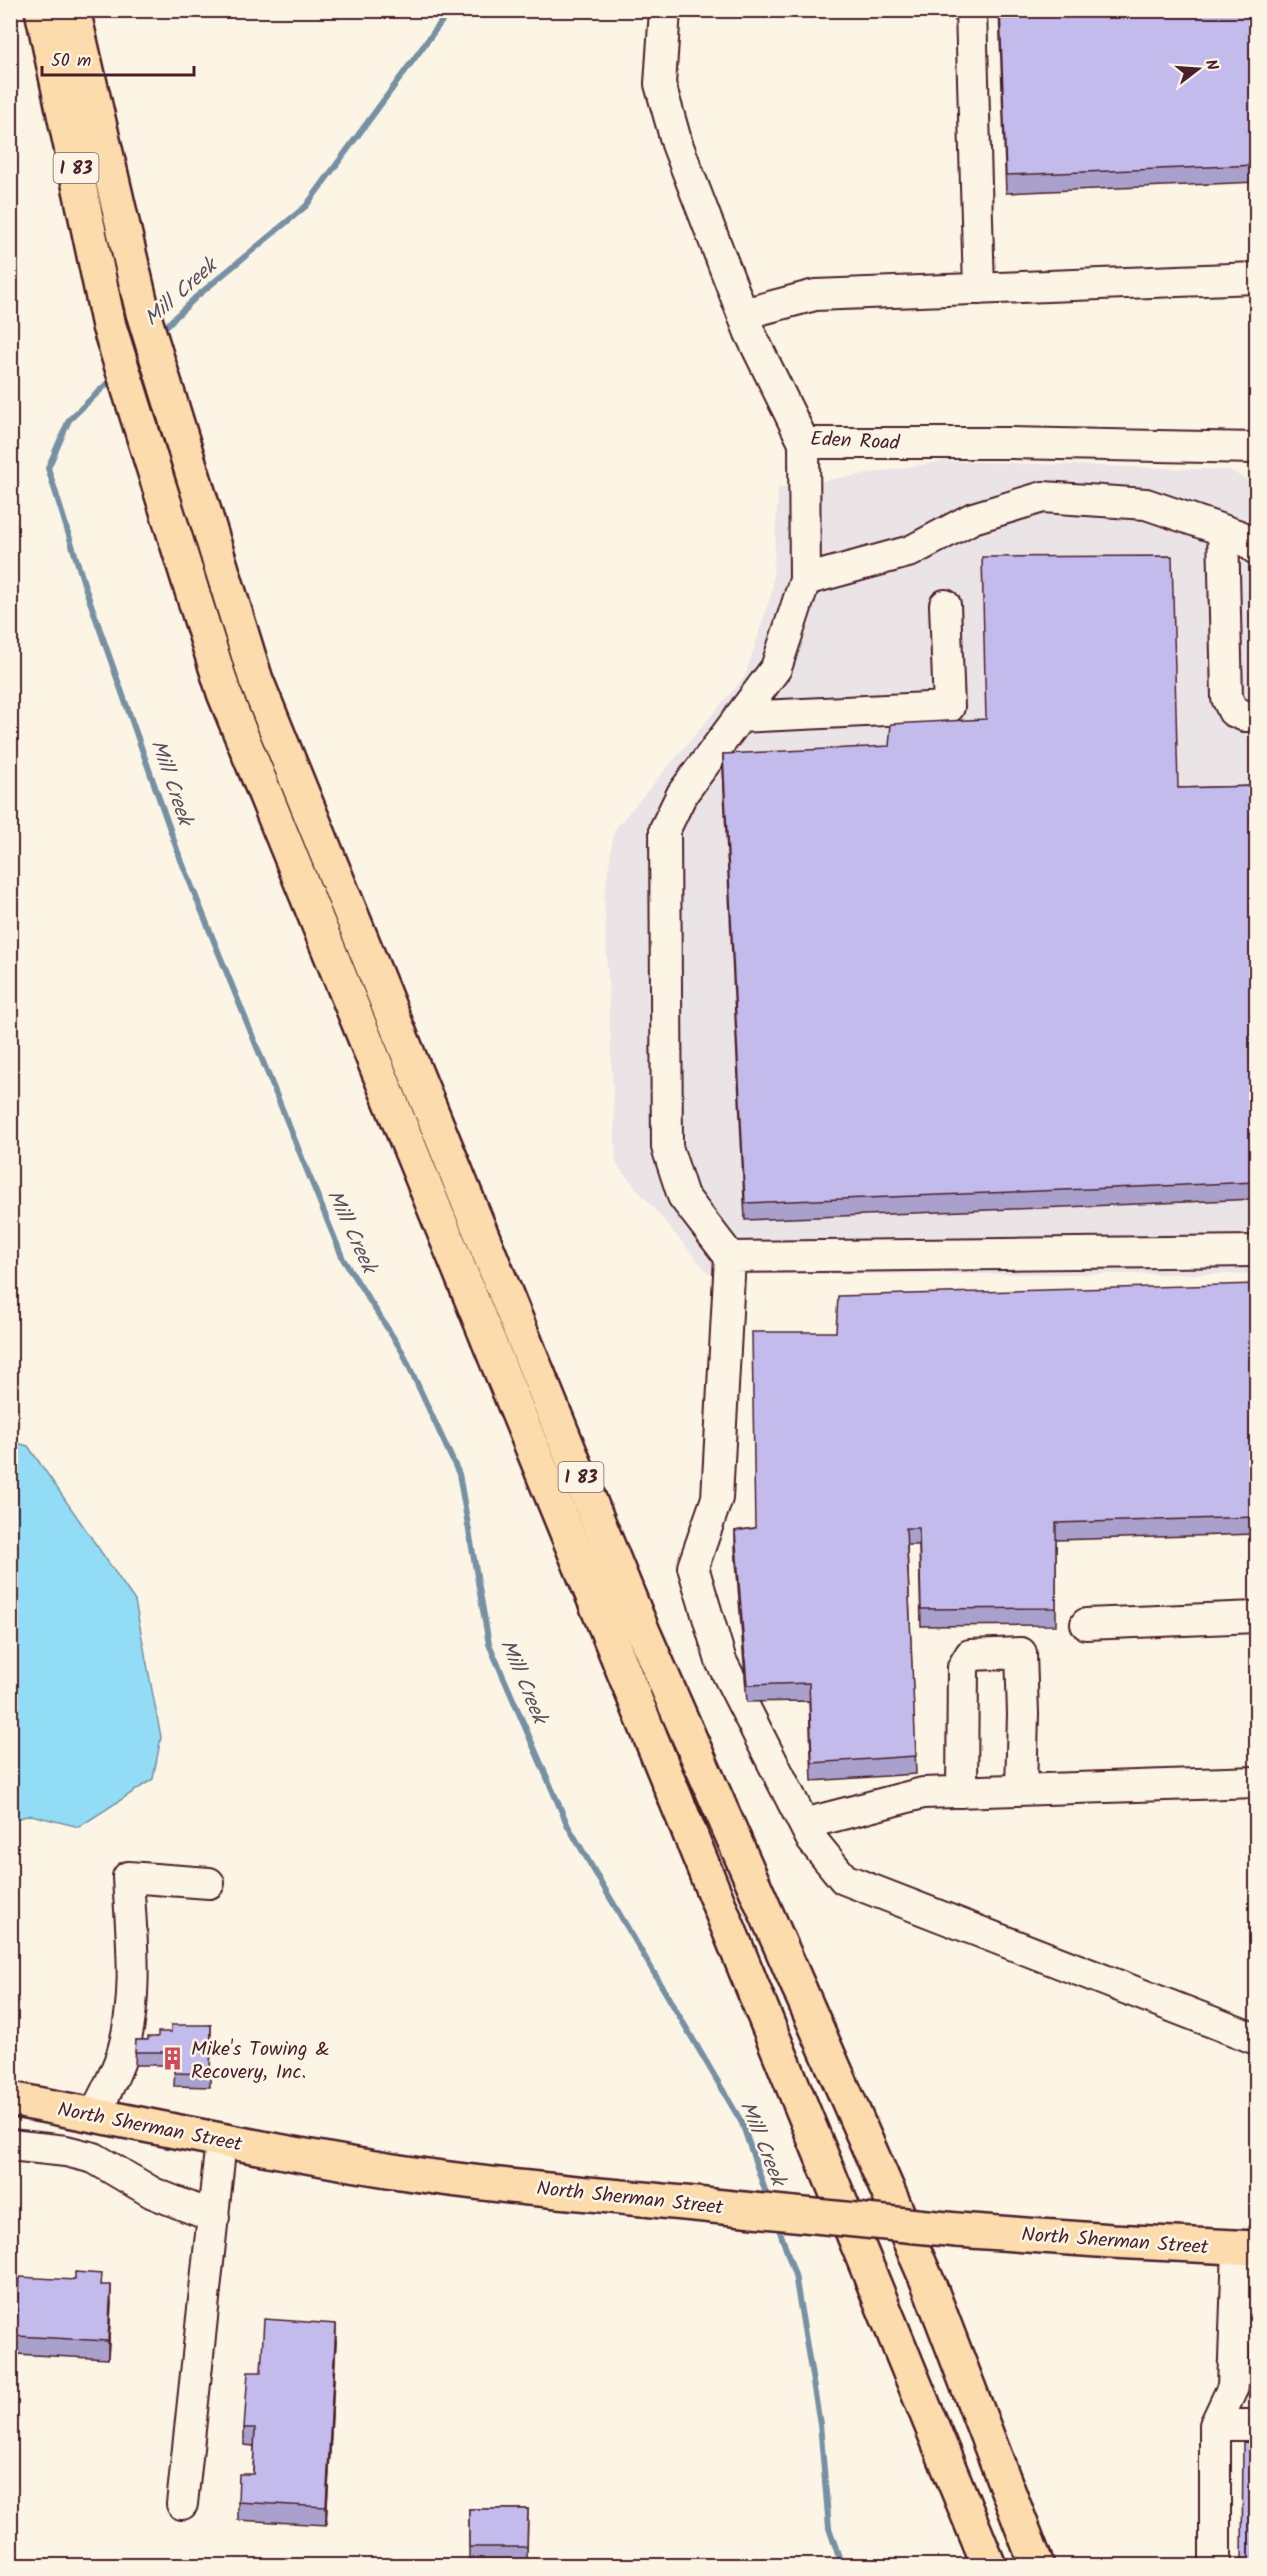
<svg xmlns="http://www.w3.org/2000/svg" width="1267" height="2576" viewBox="0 0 1267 2576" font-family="Kalam,sans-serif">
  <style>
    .built { fill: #ebe4e7 }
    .water { fill: #93dcf5; stroke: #7690a4; stroke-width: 1.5 }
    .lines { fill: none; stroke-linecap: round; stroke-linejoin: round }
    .stream { stroke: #7690a4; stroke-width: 6 }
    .minor-casing { stroke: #4a1f2b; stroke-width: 34 }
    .major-casing { stroke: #4a1f2b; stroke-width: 38 }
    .highway-casing { stroke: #4a1f2b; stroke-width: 38 }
    .minor { stroke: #fcf5e5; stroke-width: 30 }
    .major { stroke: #fcdcac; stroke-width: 33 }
    .highway { stroke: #fcdcac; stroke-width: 33 }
    .major-bridge-casing { stroke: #4a1f2b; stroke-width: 38; stroke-linecap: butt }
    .major-bridge { stroke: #fcdcac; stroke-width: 33 }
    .wall { fill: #a9a1cc; stroke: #4a1f2b; stroke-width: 1.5 }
    .shaded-wall { fill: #8983a6; stroke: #4a1f2b; stroke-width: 1.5 }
    .building { fill: #c4bbed; stroke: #4a1f2b; stroke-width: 1.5 }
    .labels { text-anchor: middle; stroke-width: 5; stroke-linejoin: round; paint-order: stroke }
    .shield { fill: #fcf5e5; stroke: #7f5f63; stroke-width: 1.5 }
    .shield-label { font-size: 18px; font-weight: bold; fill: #4a1f2b }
    .street-label { font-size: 20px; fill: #4a1f2b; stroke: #fcf5e5 }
    .poi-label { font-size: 20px; fill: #4a1f2b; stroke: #fcf5e5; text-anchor: start }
    .water-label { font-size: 21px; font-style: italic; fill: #5c4e5e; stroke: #fcf5e5 }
  </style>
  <rect width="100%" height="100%" fill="#fcf5e5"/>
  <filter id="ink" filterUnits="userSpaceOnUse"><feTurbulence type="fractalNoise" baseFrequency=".0167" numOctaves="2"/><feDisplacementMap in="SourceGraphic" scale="12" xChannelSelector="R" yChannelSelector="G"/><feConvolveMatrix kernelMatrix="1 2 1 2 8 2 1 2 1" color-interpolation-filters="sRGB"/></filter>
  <g filter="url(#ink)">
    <path class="built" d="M945,461L1230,470L1256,485V1274H709L616,1164L604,898L614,830L745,676L772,591L778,488Z"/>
    <path class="water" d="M10,1441L28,1446L135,1601L161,1737L153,1779L79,1827L31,1815L11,1820Z"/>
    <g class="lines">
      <path class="stream" d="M160,332L196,297L306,206L450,10
        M114,377L69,420L48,468L86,590L179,855L343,1259L402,1351L459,1474L489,1644L568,1826L742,2123L769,2202
        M777,2223L795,2275L820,2424L829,2528L842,2566"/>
      <defs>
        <path id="minor" d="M665,10L660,84L677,144L750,333L804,443L805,580L776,668L682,794L665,829L667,1147L683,1196L730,1257L717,1498L693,1567L721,1661L812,1840L844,1879L1256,2039
          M971,10L979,289
          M743,314L815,295L1256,278
          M804,443H1010L1256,448
          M1223,530L1227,698L1233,711L1245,716H1256
          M805,580L911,551L973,518L1043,497L1146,504L1240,536L1256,549
          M739,717L949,707L945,605
          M730,1257L1256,1251
          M1086,1624L1256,1617
          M962,1792L963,1667L970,1655L1021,1653L1023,1714L1021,1790
          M804,1824L923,1793L1256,1782
          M95,2114C104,2094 117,2073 123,2051C139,1995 131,1934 128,1877L209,1883
          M10,2145L66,2151L94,2158L153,2193L214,2217
          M1215,2425H1256
          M182,2504L221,2141
          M1215,2566V2425L1233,2387L1238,2247"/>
        <path id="major" d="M10,2099C141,2123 269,2152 400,2172C504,2188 609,2195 713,2206
          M957,2230L1112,2241L1256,2248"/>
        <path id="highway" d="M42,10L109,326L224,693L989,2566
          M73,10L143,313L256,680L641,1627L929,2285L1037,2566"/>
      </defs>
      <use href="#minor" class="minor-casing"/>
      <use href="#major" class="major-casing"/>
      <use href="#highway" class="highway-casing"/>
      <use href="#minor" class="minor"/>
      <use href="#major" class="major"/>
      <use href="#highway" class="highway"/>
      <defs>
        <path id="major-bridge" d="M713,2206L957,2230"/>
      </defs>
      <use href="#major-bridge" class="major-bridge-casing"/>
      <use href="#major-bridge" class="major-bridge"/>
    </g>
    <path class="wall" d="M999,10H1257V182L1006,193Z
      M723,754L1178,788L1257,786V1199L745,1220L723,771Z
      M1257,1284V1534L1056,1540V1625L921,1626L919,1545H907L916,1774L812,1781L809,1701L747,1702L735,1548V1531L755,1528L836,1332Z
      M211,2025L210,2087L174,2086L175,2065H135L136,2040H148L171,2032Z
      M102,2285L111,2302L108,2359L16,2354V2336Z
      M336,2341L326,2525L238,2520V2502L253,2474L254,2446L244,2445V2428Z
      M469,2509H528L527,2560H469Z"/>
    <path class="shaded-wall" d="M111,2285V2302L108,2359V2341Z
      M336,2324V2341L326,2525V2507Z"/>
    <path class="building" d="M1000,10H1257V165L1006,175Z
      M1172,556L1178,788L1257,786V1182L745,1203L723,754L889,746L891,724L986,719L982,557Z
      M1257,1284V1517L1056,1523V1608L921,1609L919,1528H906L916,1756L812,1763L809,1683L747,1685L735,1531L755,1528L752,1332H836L838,1296Z
      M171,2025H211L210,2074L174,2073L175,2052H135L136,2040H148V2037H158V2032H171Z
      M75,2272L102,2274L101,2285H111L108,2341L16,2336L19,2277L75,2280Z
      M264,2319L336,2324L326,2507L238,2502L239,2474H253L255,2428H244L248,2372H261Z
      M1243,2442L1257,2443V2565H1242Z
      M469,2509H528L527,2547H469Z"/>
  </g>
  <defs>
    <symbol id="building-bare" viewBox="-9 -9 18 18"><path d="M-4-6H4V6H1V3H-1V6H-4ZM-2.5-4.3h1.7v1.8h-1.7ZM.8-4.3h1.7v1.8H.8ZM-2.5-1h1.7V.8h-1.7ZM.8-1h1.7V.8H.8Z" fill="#d1495b" stroke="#fcf5e5" stroke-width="2.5" paint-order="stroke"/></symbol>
  </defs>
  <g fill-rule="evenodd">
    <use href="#building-bare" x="156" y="2042" width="33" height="33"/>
  </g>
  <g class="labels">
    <g class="shield">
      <rect x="53.5" y="153" width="45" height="30" rx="4.5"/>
      <rect x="558.5" y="1462" width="45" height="30" rx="4.5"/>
    </g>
    <g class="shield-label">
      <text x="76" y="174">I 83</text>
      <text x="581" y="1483">I 83</text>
    </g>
    <g class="street-label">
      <text transform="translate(855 440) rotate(3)" y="7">Eden Road</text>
      <text transform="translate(150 2126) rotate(11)" y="7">North Sherman Street</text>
      <text transform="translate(630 2197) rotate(6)" y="7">North Sherman Street</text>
      <text transform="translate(1115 2240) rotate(4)" y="7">North Sherman Street</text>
    </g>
    <g class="poi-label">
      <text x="191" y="2055">Mike's Towing &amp;<tspan x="191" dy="23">Recovery, Inc.</tspan></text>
    </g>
    <g class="water-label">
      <text transform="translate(180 292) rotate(-42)" y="7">Mill Creek</text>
      <text transform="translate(172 782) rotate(71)" y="7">Mill Creek</text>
      <text transform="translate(352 1231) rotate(65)" y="7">Mill Creek</text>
      <text transform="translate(524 1681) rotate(67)" y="7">Mill Creek</text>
      <text transform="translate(763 2143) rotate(68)" y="7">Mill Creek</text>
    </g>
  </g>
  <rect width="1267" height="2576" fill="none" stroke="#fcf5e5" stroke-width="36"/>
  <rect x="18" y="18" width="1231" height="2540" fill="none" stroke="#4a1f2b" stroke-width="2" filter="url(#ink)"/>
  <g transform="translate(1198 69) rotate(73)" stroke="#fcf5e5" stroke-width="4.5" paint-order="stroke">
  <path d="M0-4.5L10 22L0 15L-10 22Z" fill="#4a1f2b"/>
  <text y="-9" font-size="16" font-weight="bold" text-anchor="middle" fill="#4a1f2b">N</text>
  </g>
  <path d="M42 66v9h152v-9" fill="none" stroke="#4a1f2b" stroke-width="3"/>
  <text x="51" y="66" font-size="18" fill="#4a1f2b" stroke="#fcf5e5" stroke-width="4.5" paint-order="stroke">50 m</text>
</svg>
